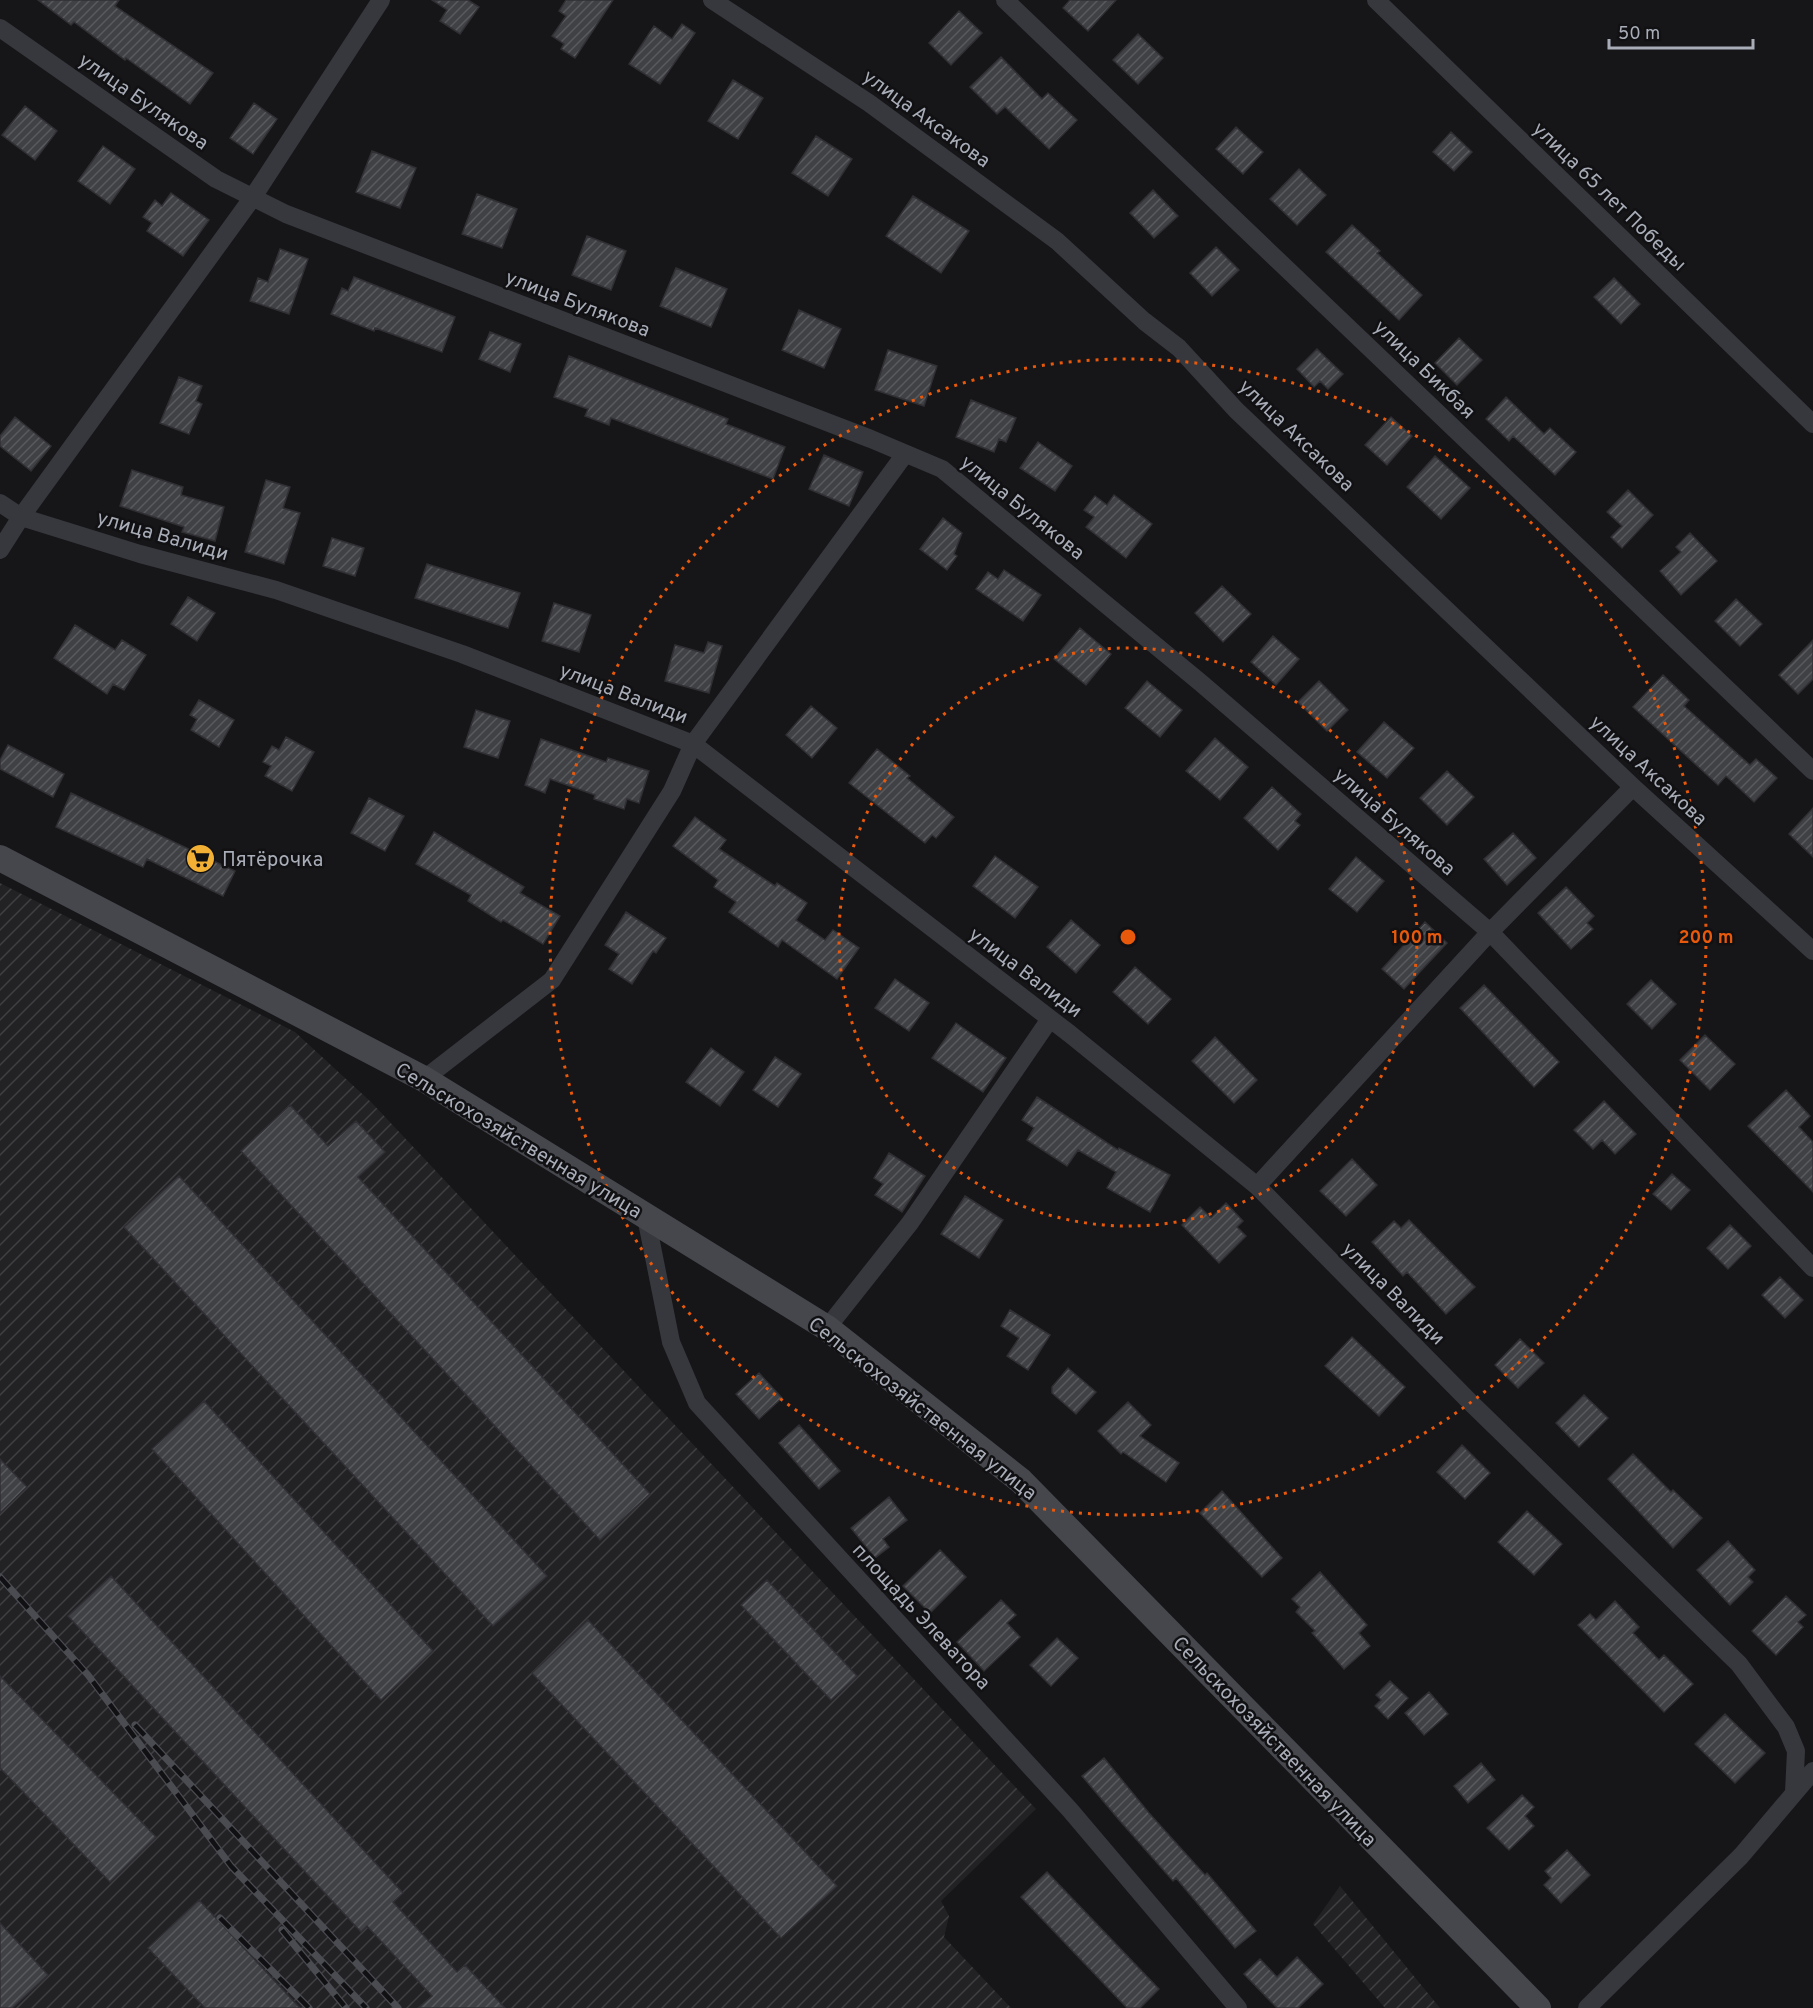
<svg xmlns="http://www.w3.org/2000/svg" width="1813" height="2008" viewBox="0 0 1813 2008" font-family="Overpass,sans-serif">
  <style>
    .industrial { fill: url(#industrial-furrows) }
    .building { fill: url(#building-hatch); stroke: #303034; stroke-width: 1.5 }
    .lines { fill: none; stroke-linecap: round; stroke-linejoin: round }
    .street { stroke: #37383d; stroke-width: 18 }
    .secondary { stroke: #45474d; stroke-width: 26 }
    .rail-casing { stroke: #4a4c52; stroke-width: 7 }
    .rail { stroke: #111113; stroke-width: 4.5; stroke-dasharray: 14; stroke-linecap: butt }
    .ring { fill: none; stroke: #e8590c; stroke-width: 3; stroke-dasharray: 3 6 }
    .labels { text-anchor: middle; stroke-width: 5; stroke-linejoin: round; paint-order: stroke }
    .street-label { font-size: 20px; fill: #a8adb8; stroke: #111113 }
    .poi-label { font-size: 20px; fill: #a8adb8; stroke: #111113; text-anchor: start }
    .centre { fill: #e8590c; stroke: #111113; stroke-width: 3 }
    .ring-label { font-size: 18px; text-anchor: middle; font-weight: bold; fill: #e8590c; stroke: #111113; stroke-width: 5; stroke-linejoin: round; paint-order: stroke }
  </style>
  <defs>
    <pattern id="industrial-furrows" width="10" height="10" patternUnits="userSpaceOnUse" patternTransform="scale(1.5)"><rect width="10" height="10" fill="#222225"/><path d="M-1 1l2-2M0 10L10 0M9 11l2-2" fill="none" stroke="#3f3f43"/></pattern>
    <pattern id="building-hatch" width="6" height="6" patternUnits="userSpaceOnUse" patternTransform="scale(1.5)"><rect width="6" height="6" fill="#404145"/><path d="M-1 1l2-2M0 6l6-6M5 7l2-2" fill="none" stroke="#595a5e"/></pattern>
  </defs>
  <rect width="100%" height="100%" fill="#161618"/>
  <path class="industrial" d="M0,883L295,1032L371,1102L1036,1809L941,1901L949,1916L944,1937L1011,2008H0Z
    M1340,1886L1440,2008H1385L1313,1924Z"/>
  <path class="building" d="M38,0H119L115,6L213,73L190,104L126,58L125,60L74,22L71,25Z
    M432,0H468L479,7L460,34L440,21L447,10Z
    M566,0H613L575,58L561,49L564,44L552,36L566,16L559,11Z
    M1070,0H1116L1088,31L1063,8Z
    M959,11L982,33L951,65L929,43Z
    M682,24L695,33L660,84L629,64L654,26L672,39Z
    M1138,34L1163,58L1138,84L1113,60Z
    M1001,57L1042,99L1048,93L1077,120L1049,149L1005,107L997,114L970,87Z
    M733,80L763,98L738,139L708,121Z
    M254,103L277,119L253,154L230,138Z
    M25,106L57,131L35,160L2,135Z
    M1236,127L1263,152L1243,174L1216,149Z
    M1451,132L1472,152L1454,171L1433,152Z
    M816,136L852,159L828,196L792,173Z
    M103,146L135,169L110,204L78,181Z
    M372,151L416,168L400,208L356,192Z
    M1299,169L1326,195L1297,225L1270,199Z
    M1153,190L1178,216L1154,238L1130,213Z
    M171,193L209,220L183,256L147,231L152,223L143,217L155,200L162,206Z
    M477,194L517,209L502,248L462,234Z
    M913,196L969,231L941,273L886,236Z
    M1352,225L1380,251L1377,253L1422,295L1399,320L1326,252Z
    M587,236L626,251L611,290L572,275Z
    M1216,247L1239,270L1212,296L1190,273Z
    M280,249L308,259L289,314L250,301L258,278L268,282Z
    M676,268L727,289L711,327L660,306Z
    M354,277L455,317L442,352L375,328L374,331L331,314L342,288L348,291Z
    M1614,278L1640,304L1621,324L1594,297Z
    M799,310L841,329L824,368L782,350Z
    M490,332L521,344L510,372L479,359Z
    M1459,338L1482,360L1457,385L1435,363Z
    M1317,349L1343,374L1328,389L1320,381L1314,387L1297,369Z
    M888,350L937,366L924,406L875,390Z
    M569,356L728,419L726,424L785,447L773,479L611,418L609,425L585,416L588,409L554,397Z
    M179,377L202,386L196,401L202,404L189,434L160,423Z
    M1506,397L1544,434L1550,428L1576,452L1555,475L1513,436L1509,441L1486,419Z
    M971,400L1016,418L1006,442L999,439L994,452L956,437Z
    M15,417L51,446L31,471L0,446V436Z
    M1391,417L1412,436L1387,465L1365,445Z
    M1038,442L1072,466L1055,491L1020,468Z
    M824,455L863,472L849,506L809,489Z
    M1435,456L1470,488L1441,519L1407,487Z
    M132,470L183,487L181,495L224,507L215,541L182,532L184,527L120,506Z
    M266,480L290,487L283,508L300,513L284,564L245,552Z
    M1628,490L1653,515L1622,548L1611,537L1622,526L1607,512Z
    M1114,495L1152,524L1126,558L1086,527L1094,517L1084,510L1095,496L1107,505Z
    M943,518L962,533L954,554L957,556L947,570L920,549Z
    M1690,533L1717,561L1681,595L1660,571L1681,552L1676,547Z
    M332,538L364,548L355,576L323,566Z
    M427,564L520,593L508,628L415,598Z
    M1004,570L1041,595L1023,621L976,589L988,572L998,579Z
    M1222,586L1251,614L1223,642L1195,613Z
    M188,597L215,613L197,641L171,624Z
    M1736,599L1762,624L1740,646L1715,621Z
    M554,603L591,615L579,652L542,641Z
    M75,625L115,650L122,640L146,655L124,690L113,684L107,694L54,658Z
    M1080,628L1111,654L1086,685L1054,659Z
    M1273,636L1299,659L1276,685L1251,662Z
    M1813,640V679L1798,694L1779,675Z
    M708,642L722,646L709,693L665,681L675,645L704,653Z
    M1663,675L1689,700L1684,706L1750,765L1756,759L1777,778L1754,802L1726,776L1718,785L1633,707Z
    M1147,681L1182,710L1160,737L1125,708Z
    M1319,681L1348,710L1327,731L1298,702Z
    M199,700L234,720L219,747L191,730L197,719L190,715Z
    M811,706L837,728L812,758L786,735Z
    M476,710L510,721L498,758L464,747Z
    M1384,722L1414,748L1387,778L1357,752Z
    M286,737L314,752L292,791L265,776L271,766L263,762L272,746L279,750Z
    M1215,738L1248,767L1220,800L1186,771Z
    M541,739L606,762L608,758L649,771L639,803L627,799L624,809L594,799L595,795L550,779L545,793L525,785Z
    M8,745L64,774L53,797L0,769V760Z
    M877,749L910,776L907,778L954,817L936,838L932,835L925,843L849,783Z
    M1447,771L1474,797L1447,825L1420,798Z
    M1272,787L1301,814L1295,821L1300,825L1278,850L1244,818Z
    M71,793L235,871L223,896L147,859L143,867L56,827Z
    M369,798L404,816L385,851L351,833Z
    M1813,808V857L1789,834Z
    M695,817L726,840L719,849L775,886L777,883L807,903L796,920L825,940L833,930L859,948L837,979L782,940L778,947L729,912L736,902L714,887L718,880L673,846Z
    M434,832L524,887L520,893L560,916L543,944L503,920L501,922L468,901L471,895L416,864Z
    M1513,833L1536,858L1507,885L1484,859Z
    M995,856L1038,887L1015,918L973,886Z
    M1356,857L1384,881L1357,912L1329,889Z
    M1566,887L1594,916L1587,923L1593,929L1571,949L1538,913Z
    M626,912L666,938L656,953L653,951L632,984L609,969L619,954L605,945Z
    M1071,920L1100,945L1076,973L1047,947Z
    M1425,922L1447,943L1404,989L1382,969Z
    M1135,967L1171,999L1148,1024L1113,992Z
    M895,979L929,1003L909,1031L875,1008Z
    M1651,980L1676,1004L1652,1029L1627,1004Z
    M1484,985L1559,1062L1534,1087L1460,1008Z
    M956,1023L1006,1058L983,1092L932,1058Z
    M1705,1035L1735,1064L1710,1090L1680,1060Z
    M1215,1037L1257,1080L1234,1103L1192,1061Z
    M711,1048L744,1072L720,1106L686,1082Z
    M775,1057L801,1074L778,1107L753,1090Z
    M1786,1090L1810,1116L1799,1127L1813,1142V1192L1748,1126Z
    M1037,1097L1118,1150L1119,1148L1170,1175L1150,1212L1107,1188L1116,1172L1078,1150L1067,1166L1027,1140L1034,1128L1022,1120Z
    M1604,1101L1636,1134L1615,1154L1602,1140L1593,1149L1574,1130Z
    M290,1105L328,1146L356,1121L385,1152L358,1177L650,1494L600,1540L241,1151Z
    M889,1153L925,1176L902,1212L875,1195L883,1184L874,1178Z
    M1352,1159L1377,1185L1346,1216L1320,1191Z
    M1672,1174L1690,1190L1671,1210L1653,1194Z
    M179,1176L547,1576L493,1626L124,1227Z
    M965,1196L1003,1220L979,1258L941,1234Z
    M1226,1203L1243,1221L1237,1227L1246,1236L1219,1263L1182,1225L1200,1207L1211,1218Z
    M1409,1220L1475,1287L1446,1314L1407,1272L1403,1276L1372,1242L1394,1221L1401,1228Z
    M1730,1225L1751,1246L1728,1269L1707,1248Z
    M1780,1277L1803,1300L1785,1318L1762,1295Z
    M1010,1310L1050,1335L1028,1370L1007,1356L1019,1338L1001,1326Z
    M1352,1337L1405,1387L1379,1416L1325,1366Z
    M1520,1339L1544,1363L1518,1388L1495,1365Z
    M1068,1368L1096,1392L1076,1414L1052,1393V1387Z
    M759,1373L782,1398L759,1419L736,1394Z
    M1584,1395L1608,1418L1579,1447L1556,1423Z
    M204,1401L433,1651L381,1700L152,1449Z
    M1128,1402L1151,1425L1140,1436L1179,1463L1166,1482L1123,1452L1121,1454L1098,1431Z
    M799,1425L840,1471L819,1489L779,1443Z
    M1462,1445L1490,1473L1465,1499L1437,1472Z
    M1633,1454L1671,1492L1673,1490L1702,1518L1673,1548L1608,1479Z
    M0,1459L27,1487L0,1513Z
    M1222,1491L1282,1558L1262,1577L1200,1513Z
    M889,1497L907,1520L883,1539L889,1547L875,1558L851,1528Z
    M1527,1511L1562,1544L1534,1575L1498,1542Z
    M1728,1541L1755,1570L1748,1577L1753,1582L1730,1605L1697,1570Z
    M940,1550L966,1577L930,1613L903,1586Z
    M1320,1572L1367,1625L1359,1633L1370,1646L1344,1669L1312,1633L1315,1631L1296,1612L1300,1607L1292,1599Z
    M111,1576L403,1893L393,1902L457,1972L465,1965L505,2008H418L432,1996L367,1926L361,1932L68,1616Z
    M767,1580L857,1676L831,1700L741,1605Z
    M1786,1596L1806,1615L1798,1622L1803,1627L1776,1655L1752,1631Z
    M1001,1600L1016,1615L1007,1623L1020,1637L984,1671L957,1642Z
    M1615,1601L1639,1627L1633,1633L1659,1660L1664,1655L1693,1684L1664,1712L1578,1625L1590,1614L1596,1620Z
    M588,1620L837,1886L781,1938L532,1673Z
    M1057,1638L1078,1658L1051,1686L1030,1665Z
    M0,1676L156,1837L110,1882L0,1768Z
    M1390,1681L1408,1698L1388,1719L1375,1706L1381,1700L1376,1695Z
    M1429,1692L1448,1714L1424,1735L1405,1713Z
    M1725,1714L1765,1753L1735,1783L1695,1744Z
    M1104,1758L1149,1813L1205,1875L1207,1873L1256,1931L1235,1948L1176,1878L1173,1881L1120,1821L1082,1776Z
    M1481,1763L1495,1780L1468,1803L1454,1786Z
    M1522,1795L1534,1807L1525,1816L1534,1826L1509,1850L1487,1828Z
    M1567,1850L1590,1875L1561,1903L1544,1885L1551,1878L1545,1871Z
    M1047,1872L1159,1989L1140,2008H1127L1021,1897Z
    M199,1900L300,2008H205L148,1948Z
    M0,1923L48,1975L12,2008H0Z
    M1297,1957L1323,1984L1298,2008H1277L1244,1974L1260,1959L1277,1977Z"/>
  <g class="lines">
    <path class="street" d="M712,0L869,103L1057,241L1144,321L1179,348L1236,410L1633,787L1813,951
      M1005,0L1813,771
      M1376,0L1813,424
      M0,28L216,179L286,214L871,439L942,469L1201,683L1490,932L1813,1268
      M0,503L21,517L140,554L276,590L462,654L693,744L1070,1034L1257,1186L1470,1402L1739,1664L1786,1727L1796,1751L1794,1792
      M0,550L21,517L253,197L381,0
      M424,1079L552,980L672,791L693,744L905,454
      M1257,1186L1490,932L1633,787
      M646,1217L671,1342L697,1403L1070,1810L1238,2008
      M827,1328L910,1223L1050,1019
      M1587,2008L1741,1856L1813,1771"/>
    <path class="secondary" d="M0,858L424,1079L827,1328L1021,1481L1538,2008"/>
    <defs>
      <path id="rail" d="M0,1577L88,1675L231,1866L366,2008
        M135,1725L398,2008
        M220,1918L309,2008
        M282,1930L346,2008"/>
    </defs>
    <use href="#rail" class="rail-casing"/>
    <use href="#rail" class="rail"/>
  </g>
  <g class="ring">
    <circle cx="1128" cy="937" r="289"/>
    <circle cx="1128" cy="937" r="578"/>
  </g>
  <defs>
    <symbol id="supermarket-disc" viewBox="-11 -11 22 22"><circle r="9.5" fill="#f2b134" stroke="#111113"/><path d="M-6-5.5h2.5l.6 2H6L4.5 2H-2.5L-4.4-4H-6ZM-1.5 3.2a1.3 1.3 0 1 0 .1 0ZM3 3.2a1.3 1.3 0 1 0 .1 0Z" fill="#111"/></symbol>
  </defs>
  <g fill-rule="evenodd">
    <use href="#supermarket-disc" x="184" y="842" width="33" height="33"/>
  </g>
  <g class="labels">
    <g class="street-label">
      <text transform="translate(144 101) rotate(35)" y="7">улица Булякова</text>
      <text transform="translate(927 118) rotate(36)" y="7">улица Аксакова</text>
      <text transform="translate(1610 196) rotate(44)" y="7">улица 65 лет Победы</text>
      <text transform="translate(578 303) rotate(21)" y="7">улица Булякова</text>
      <text transform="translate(1425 369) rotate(44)" y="7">улица Бикбая</text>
      <text transform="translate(1297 435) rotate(44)" y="7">улица Аксакова</text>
      <text transform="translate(1023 507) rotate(39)" y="7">улица Булякова</text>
      <text transform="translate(163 535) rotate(16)" y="7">улица Валиди</text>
      <text transform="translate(624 693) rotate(21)" y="7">улица Валиди</text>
      <text transform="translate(1649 770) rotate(43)" y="7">улица Аксакова</text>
      <text transform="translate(1395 821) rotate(41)" y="7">улица Булякова</text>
      <text transform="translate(1026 972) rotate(37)" y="7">улица Валиди</text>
      <text transform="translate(519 1140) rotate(31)" y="7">Сельскохозяйственная улица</text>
      <text transform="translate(1394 1293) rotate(45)" y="7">улица Валиди</text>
      <text transform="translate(923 1408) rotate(38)" y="7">Сельскохозяйственная улица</text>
      <text transform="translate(922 1616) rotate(47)" y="7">площадь Элеватора</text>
      <text transform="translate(1275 1741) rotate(46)" y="7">Сельскохозяйственная улица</text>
    </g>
    <g class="poi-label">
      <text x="222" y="866">Пятёрочка</text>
    </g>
  </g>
  <circle cx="1128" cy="937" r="9" class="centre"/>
  <g class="ring-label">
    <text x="1417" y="943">100 m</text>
    <text x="1706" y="943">200 m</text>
  </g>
  <path d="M1609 39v9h144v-9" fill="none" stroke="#a8adb8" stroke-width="3"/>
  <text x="1618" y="39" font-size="18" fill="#a8adb8" stroke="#111113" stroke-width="4.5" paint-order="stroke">50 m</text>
</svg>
